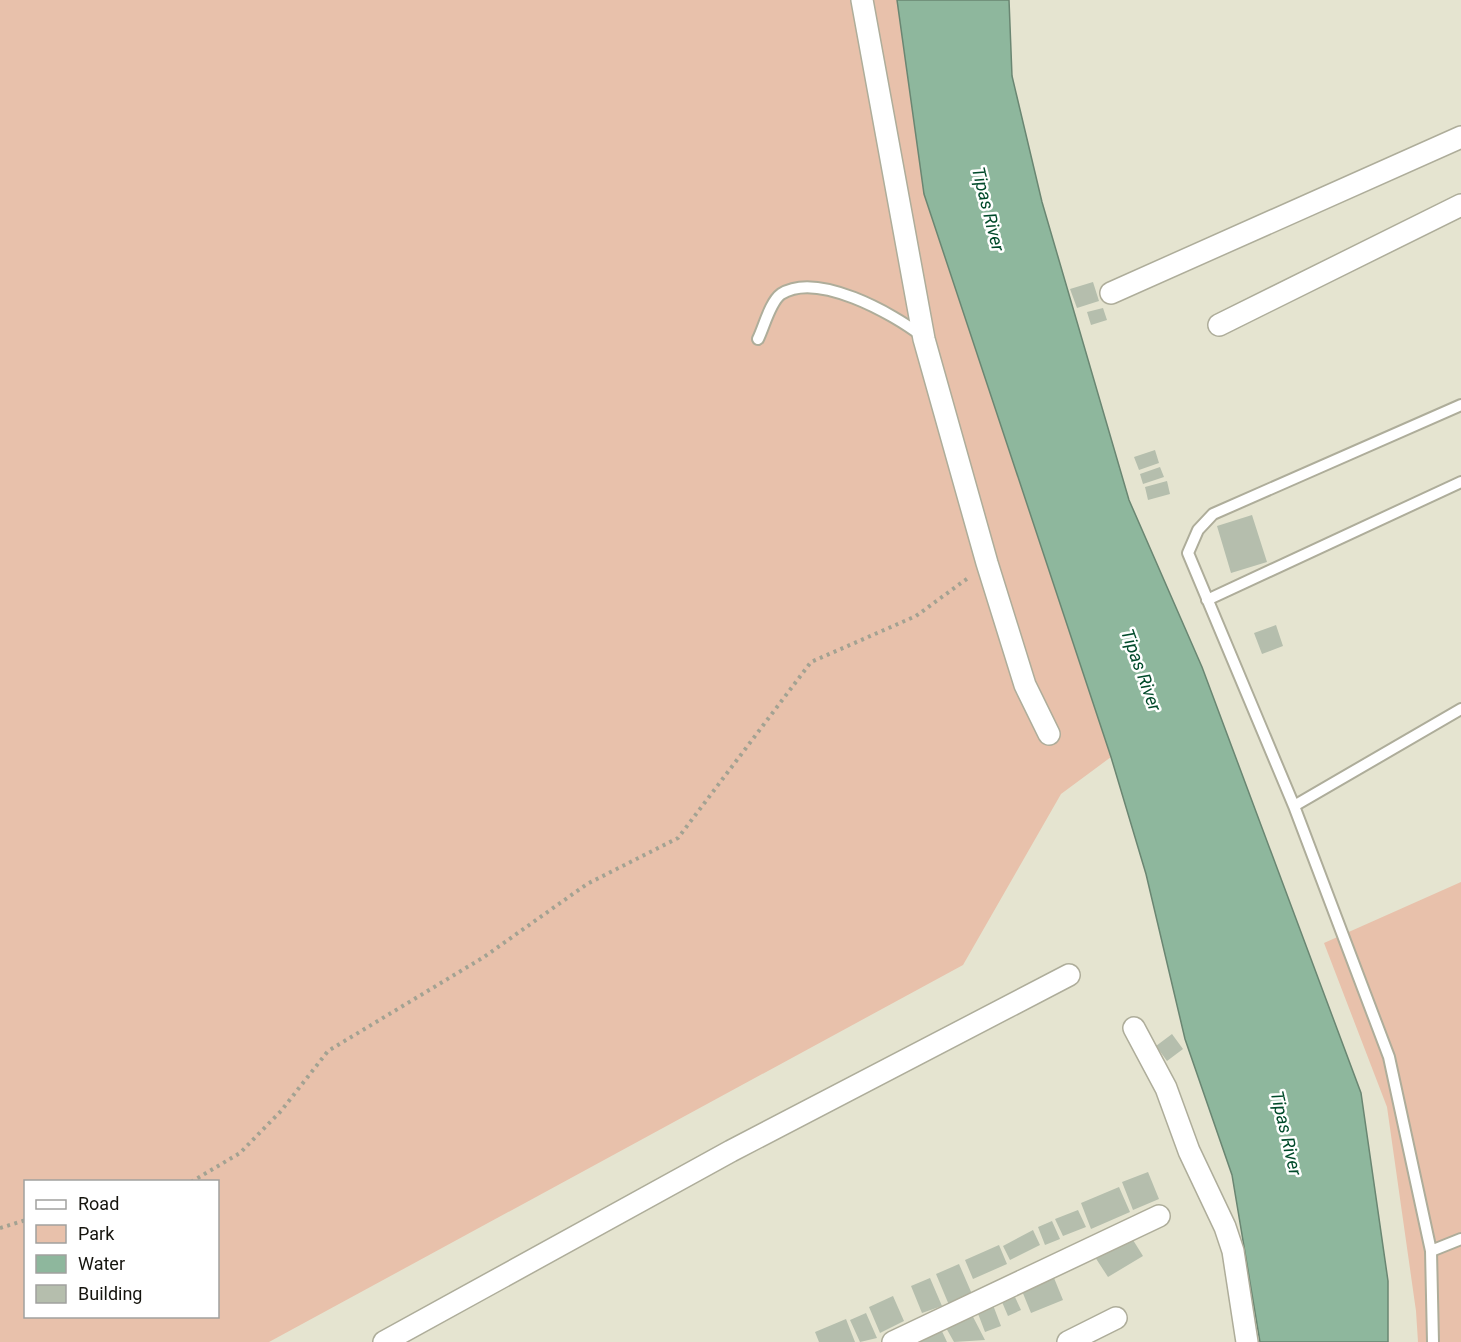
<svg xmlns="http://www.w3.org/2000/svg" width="1461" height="1342" viewBox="0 0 1461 1342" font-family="Roboto,sans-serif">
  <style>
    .green { fill: #e8c1ab; fill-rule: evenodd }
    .water { fill: #8eb79d; stroke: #6a8672; stroke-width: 1.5 }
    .building { fill: #b5bead }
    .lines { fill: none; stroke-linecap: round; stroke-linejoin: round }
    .service-casing { stroke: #aead9a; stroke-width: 14 }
    .minor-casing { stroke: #aead9a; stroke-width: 24 }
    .path { stroke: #a3a292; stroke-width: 4; stroke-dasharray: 3 4.5; stroke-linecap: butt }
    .service { stroke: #fff; stroke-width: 10 }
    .minor { stroke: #fff; stroke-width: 21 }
    .labels { text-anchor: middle; stroke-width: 5; stroke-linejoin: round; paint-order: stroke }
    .water-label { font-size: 18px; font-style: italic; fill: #004a2a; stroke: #fff }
  </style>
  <rect width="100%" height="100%" fill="#e5e4d0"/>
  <path class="green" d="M0,0H897L924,194L1111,757L1061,794L963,965L269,1342H0ZM26,1182H218V1316H26Z
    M1461,882V1342H1418L1416,1311L1387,1107L1324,943Z"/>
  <path class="water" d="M897,0H1009L1012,76L1042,202L1129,500L1202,667L1361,1093L1388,1281V1342H1260L1232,1175L1185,1039L1146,874L1111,757L924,194Z"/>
  <path class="building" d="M1093,282L1099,301L1077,308L1070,289Z
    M1103,308L1107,320L1091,325L1087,312Z
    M1155,450L1159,463L1139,470L1134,457Z
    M1160,467L1164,477L1143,484L1140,474Z
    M1167,481L1170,494L1148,500L1145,487Z
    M1252,515L1267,562L1231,573L1217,526Z
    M1276,625L1283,646L1262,654L1254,633Z
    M1172,1034L1183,1049L1167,1061L1156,1046Z
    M1148,1172L1159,1199L1133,1210L1122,1182Z
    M1119,1187L1130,1212L1091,1229L1081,1203Z
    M1078,1210L1086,1227L1063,1236L1055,1219Z
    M1052,1221L1060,1239L1045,1245L1038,1227Z
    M1033,1230L1040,1245L1010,1260L1003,1246Z
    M1128,1232L1143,1256L1108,1277L1093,1254Z
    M999,1245L1007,1264L973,1279L965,1260Z
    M959,1264L972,1294L949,1305L936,1274Z
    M1052,1273L1063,1300L1031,1313L1020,1286Z
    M930,1278L942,1306L922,1313L911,1286Z
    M893,1296L904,1321L880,1333L869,1307Z
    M1015,1297L1021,1310L1008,1316L1002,1302Z
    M993,1305L1001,1326L985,1332L977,1311Z
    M866,1313L877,1338L860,1342L850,1320Z
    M971,1313L985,1340L954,1342L945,1326Z
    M846,1319L855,1342H819L815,1332Z
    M940,1327L947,1342H914Z"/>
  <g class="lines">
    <defs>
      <path id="service" d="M758,339C764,327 770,302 781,294C817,271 892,313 922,336
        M1207,600L1461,482
        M1294,806L1461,709
        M1431,1251L1461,1239
        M1433,1342L1431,1251L1389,1057L1294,806L1188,553L1198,530L1213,514L1461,405"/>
      <path id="minor" d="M862,0L924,339L987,563L1025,685L1049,734
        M1111,293L1461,137
        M1219,325L1461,205
        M1134,1028L1166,1088L1189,1151L1225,1227L1233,1251L1247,1342
        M384,1342L731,1151L1069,975
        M893,1342L1159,1216
        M1068,1342L1116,1318"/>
    </defs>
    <use href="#service" class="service-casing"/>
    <use href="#minor" class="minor-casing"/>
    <path class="path" d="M191,1182L240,1153L281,1111L328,1051L484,957L587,884L678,838L811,662L916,616L968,578
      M0,1228L26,1220"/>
    <use href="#service" class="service"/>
    <use href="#minor" class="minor"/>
  </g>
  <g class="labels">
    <g class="water-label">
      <text transform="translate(988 209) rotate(76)" y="6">Tipas River</text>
      <text transform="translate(1141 670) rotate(70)" y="6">Tipas River</text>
      <text transform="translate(1286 1133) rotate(77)" y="6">Tipas River</text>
    </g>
  </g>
  <rect x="24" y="1180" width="195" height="138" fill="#ffffff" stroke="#a1a19f" stroke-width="1.5"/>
  <rect x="36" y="1200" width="30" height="9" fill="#ffffff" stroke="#a1a19f" stroke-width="1.5"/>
  <text x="78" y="1210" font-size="18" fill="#15140e">Road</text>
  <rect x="36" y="1225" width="30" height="18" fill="#e8c1ab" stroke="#a1a19f" stroke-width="1.5"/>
  <text x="78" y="1240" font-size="18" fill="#15140e">Park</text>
  <rect x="36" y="1255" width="30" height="18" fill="#8eb79d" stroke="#a1a19f" stroke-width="1.5"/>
  <text x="78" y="1270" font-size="18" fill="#15140e">Water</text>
  <rect x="36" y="1285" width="30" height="18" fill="#b5bead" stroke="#a1a19f" stroke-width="1.5"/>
  <text x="78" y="1300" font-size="18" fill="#15140e">Building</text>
</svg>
